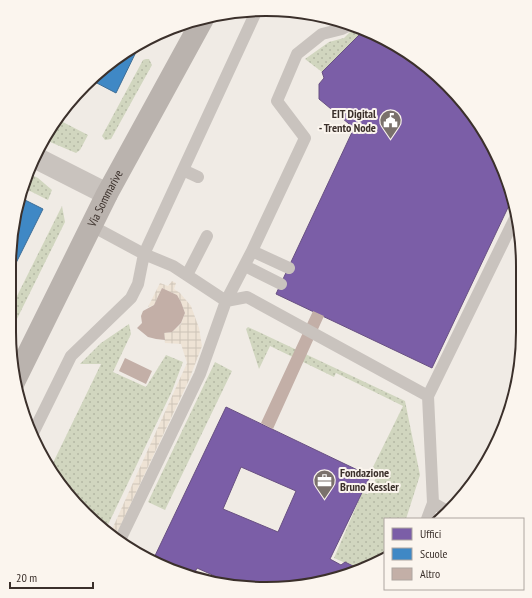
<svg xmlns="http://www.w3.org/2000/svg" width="532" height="598" viewBox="0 0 532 598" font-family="'PT Sans Narrow',sans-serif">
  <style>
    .grass { fill: url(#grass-dots) }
    .plaza { fill: url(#plaza-grid) }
    .offices { fill: #7b5ea7; stroke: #685082; fill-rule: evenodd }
    .schools { fill: #3f88c5; stroke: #3e6e97 }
    .building { fill: #c3afa7 }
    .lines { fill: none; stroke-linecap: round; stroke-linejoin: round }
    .lane { stroke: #c9c3be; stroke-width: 12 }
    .street { stroke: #c9c3be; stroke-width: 22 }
    .secondary { stroke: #bab3ae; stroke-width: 22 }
    .labels { text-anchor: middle; stroke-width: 4; stroke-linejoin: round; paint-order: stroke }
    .poi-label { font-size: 12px; font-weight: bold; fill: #3b302b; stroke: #fbf5ee; text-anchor: end }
    .street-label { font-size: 12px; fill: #3b302b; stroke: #fbf5ee }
    .rim { fill: none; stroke: #3b302b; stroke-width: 2 }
  </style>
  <defs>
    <pattern id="grass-dots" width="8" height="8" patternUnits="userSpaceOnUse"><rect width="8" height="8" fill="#d1d6bf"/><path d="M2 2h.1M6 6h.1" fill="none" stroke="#b4b8a4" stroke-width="1.8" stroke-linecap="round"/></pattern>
    <pattern id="plaza-grid" width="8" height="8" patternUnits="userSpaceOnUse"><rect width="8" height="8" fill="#eee3d5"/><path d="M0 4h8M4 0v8" fill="none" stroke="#cdc3b7"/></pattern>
  </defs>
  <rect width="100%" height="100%" fill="#f0ebe5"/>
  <path class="grass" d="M353,29L362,32L322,72L305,59L329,42L344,38Z
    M146,59H149L152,65L111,139L105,140L102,136L143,60Z
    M59,120L88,135L80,150L76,153L43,139Z
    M30,174L38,178L52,190L48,200L24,188Z
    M62,206L65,222L14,325V302Z
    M129,324L131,334L113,372L146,387L166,355L183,362L172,391L105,531L62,489L50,469L101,364H80L101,343Z
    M248,327L405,401L420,475L406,519H385V554L357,568L334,558L362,493L368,494L378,474L373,467L403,406L336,373L334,377L270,346L259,369L246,329Z
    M215,362L232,371L165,510L148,502Z"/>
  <path class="plaza" d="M172,281L176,283L174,289L180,293L191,306L199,328L202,346L189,380L114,539L109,536L187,363L181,344L165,343L164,333L172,332L181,324L185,313L181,302L177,295L162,288L154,305L148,307L160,283L168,286Z"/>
  <path class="offices" d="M362,32L395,44L470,110L513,197L432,368L276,294L354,128L319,99V84L324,78L322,72Z
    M226,407L370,476L330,559L341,565L345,562L357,568L332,580L266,589L237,586L197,568L193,576L152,562ZM241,467L296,491L278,532L223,509Z"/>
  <path class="schools" d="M138,48L116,93L93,81L110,62Z
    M21,198L43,209L14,267V216Z"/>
  <path class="building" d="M162,288L177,295L181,302L185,313L181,323L172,332L164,333L165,340L156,339L148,337L137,328L142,323L141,316L143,311L154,305Z
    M313,311L324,316L273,429L261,423Z
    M125,358L152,371L146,384L119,371Z"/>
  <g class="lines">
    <path class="lane" d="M183,170L198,177
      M92,226L144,254L173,266L226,301L252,251L289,268
      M252,251L305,138L277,101L297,54L322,34L342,29L346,27
      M245,266L281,284
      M187,275L207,236
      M428,396L517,214
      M32,435L71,356L131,298L138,284L144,254L255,14
      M433,503L447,511
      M119,542L200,374L226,301L247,297L428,396L433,503L427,519"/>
    <path class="street" d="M36,158L107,194"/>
    <path class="secondary" id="s1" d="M14,382L107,194L204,17"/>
  </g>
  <defs>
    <symbol id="civic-pin" viewBox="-11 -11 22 30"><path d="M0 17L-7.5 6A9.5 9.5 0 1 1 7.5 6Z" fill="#7a716c" stroke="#fbf5ee"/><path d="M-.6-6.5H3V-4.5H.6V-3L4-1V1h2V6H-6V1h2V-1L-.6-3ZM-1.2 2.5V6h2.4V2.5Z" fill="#fff"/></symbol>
    <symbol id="office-pin" viewBox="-11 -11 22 30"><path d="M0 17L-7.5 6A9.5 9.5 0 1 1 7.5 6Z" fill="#7a716c" stroke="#fbf5ee"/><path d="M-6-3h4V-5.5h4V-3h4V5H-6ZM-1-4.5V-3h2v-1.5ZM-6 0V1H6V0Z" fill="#fff"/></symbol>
  </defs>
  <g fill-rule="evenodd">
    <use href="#civic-pin" x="378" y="108" width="25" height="34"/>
    <use href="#office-pin" x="312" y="468" width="25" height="34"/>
  </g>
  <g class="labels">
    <g class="poi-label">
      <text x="376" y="118">EIT Digital<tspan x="376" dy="14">- Trento Node</tspan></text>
      <text x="340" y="477" text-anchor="start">Fondazione<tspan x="340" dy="14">Bruno Kessler</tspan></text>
    </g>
    <g class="street-label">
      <text dy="4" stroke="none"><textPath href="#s1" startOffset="205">Via Sommarive</textPath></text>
    </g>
  </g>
  <path d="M0 0H532V598H0ZM266 16H266A250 250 0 0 1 516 266V332A250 250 0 0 1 266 582H266A250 250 0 0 1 16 332V266A250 250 0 0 1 266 16Z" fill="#fbf5ee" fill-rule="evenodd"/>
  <path class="rim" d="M266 16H266A250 250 0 0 1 516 266V332A250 250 0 0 1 266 582H266A250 250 0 0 1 16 332V266A250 250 0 0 1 266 16Z"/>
  <rect x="384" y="518" width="140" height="72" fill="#fbf5ee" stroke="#aea6a0"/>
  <rect x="392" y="528" width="20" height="12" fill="#7b5ea7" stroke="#aea6a0"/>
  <text x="420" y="538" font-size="12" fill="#3b302b">Uffici</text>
  <rect x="392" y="548" width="20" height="12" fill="#3f88c5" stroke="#aea6a0"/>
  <text x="420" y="558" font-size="12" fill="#3b302b">Scuole</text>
  <rect x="392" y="568" width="20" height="12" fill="#c3afa7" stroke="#aea6a0"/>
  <text x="420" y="578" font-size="12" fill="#3b302b">Altro</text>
  <path d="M10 582v6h83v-6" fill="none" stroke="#3b302b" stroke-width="2"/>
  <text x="16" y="582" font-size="12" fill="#3b302b" stroke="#fbf5ee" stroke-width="3" paint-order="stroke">20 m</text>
</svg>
